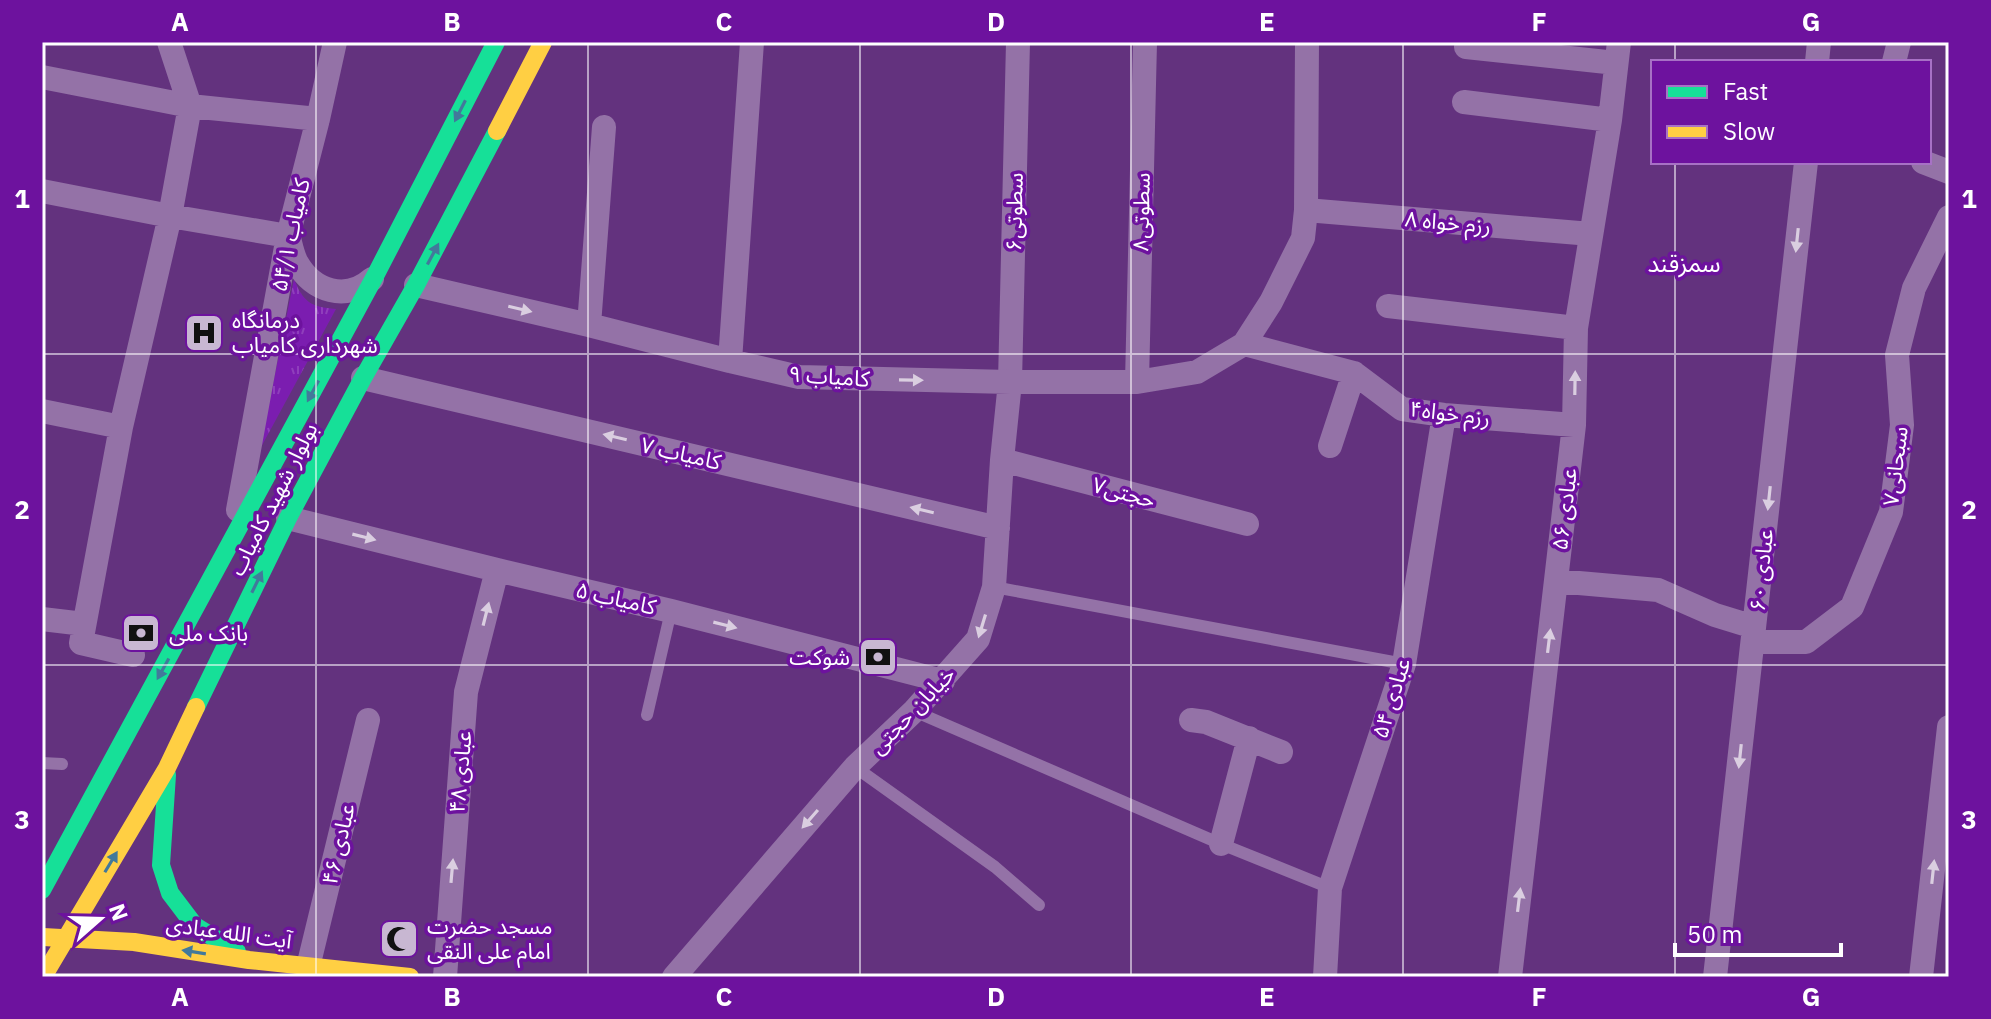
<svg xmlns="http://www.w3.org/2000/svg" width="1991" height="1019" viewBox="0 0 1991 1019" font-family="'IBM Plex Sans','Noto Sans Arabic',sans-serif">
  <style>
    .grass { fill: url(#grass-tufts) }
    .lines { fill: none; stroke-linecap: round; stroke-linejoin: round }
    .lane { stroke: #9472a7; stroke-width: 12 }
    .street { stroke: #9472a7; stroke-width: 24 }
    .fast { stroke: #16e098; stroke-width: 18 }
    .slow { stroke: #ffcf43; stroke-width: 18 }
    .oneway { fill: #42799b }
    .oneway2 { fill: #dacee0 }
    .grid { fill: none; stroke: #fff; stroke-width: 2; stroke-opacity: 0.55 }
    .labels { text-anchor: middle; stroke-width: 7; stroke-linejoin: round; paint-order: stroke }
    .street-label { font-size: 22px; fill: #fff; stroke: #6d129e }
    .poi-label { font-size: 22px; fill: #fff; stroke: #6d129e; text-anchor: start }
    .neighbourhood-label { font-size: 24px; fill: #fff; stroke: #6d129e }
    .neatline { fill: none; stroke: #fff; stroke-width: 3 }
    .grid-label { font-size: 26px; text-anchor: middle; font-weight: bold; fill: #fff }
  </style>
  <defs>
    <pattern id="grass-tufts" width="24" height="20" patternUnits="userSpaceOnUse" patternTransform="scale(2)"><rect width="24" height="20" fill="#7b1db0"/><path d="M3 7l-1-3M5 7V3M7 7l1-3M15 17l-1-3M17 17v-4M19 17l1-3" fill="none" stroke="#8f3fbc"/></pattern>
  </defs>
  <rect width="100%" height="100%" fill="#63327e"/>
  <path class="grass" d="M294,279C303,302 311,307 336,309L260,449Z"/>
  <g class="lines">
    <path class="lane" d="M994,587L1404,664
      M914,711L1221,844L1330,888
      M647,715L671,611
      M42,763L62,764
      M855,767L995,867L1039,905"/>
    <path class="street" d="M1466,47L1616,63
      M1817,62L1819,42
      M1894,62L1899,42
      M42,77L190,106L318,119
      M1464,102L1610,120
      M1923,162L1949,172
      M42,191L170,216L288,236
      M1306,210L1591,234
      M289,238C291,246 293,256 297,263C313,291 346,302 372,279
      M416,285L589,325L730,361L799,377L1010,382H1137L1197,372L1244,344L1271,302L1303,238L1306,210L1307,42
      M1388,306L1576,328
      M589,325L604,127
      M1244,344L1354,373L1402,409L1444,415L1574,425
      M730,361L752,42
      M363,378L998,528
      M1137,382L1145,42
      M42,411L121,427
      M1330,446L1354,373
      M1002,460L1247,524
      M238,510L288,236L318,119L335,42
      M288,518L497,570L671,611L943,681
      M1556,581L1658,590L1715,615L1754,627
      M42,619L84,624
      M1753,642H1806L1852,607L1891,512L1902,425L1897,355L1914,288L1949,217
      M133,655L81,643L121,427L170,216L190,106L169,42
      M1191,720L1206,722L1281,752
      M1221,844L1249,738
      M308,967L368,720
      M445,977L466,692L497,570
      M674,977L855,767L914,711L978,639L994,587L1002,460L1010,382L1018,42
      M1325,977L1330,888L1404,664L1444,415
      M1510,977L1574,425L1576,328L1610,120L1619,42
      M1715,977L1806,162
      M1921,977L1949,727"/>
    <path class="fast" d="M196,707L288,518L363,378L416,285L497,131
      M167,775L161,865L170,893L195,926L237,952
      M42,890L374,278L496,42"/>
    <path class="slow" d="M497,131L543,42
      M43,937L134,942L249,960L410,977
      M43,977L167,768L196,707"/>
  </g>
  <defs><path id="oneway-solid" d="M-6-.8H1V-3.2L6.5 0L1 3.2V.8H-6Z" transform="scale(2)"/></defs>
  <g class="oneway">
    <use href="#oneway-solid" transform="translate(460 111) rotate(117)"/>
    <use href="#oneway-solid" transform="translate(433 254) rotate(-62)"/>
    <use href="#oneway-solid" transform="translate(313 391) rotate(118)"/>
    <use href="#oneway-solid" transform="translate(257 582) rotate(-64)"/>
    <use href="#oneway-solid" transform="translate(163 669) rotate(119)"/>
    <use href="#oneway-solid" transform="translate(111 862) rotate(-59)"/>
    <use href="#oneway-solid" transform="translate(194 952) rotate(-171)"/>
  </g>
  <g class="oneway2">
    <use href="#oneway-solid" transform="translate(1797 240) rotate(96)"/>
    <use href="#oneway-solid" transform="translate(520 309) rotate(13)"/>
    <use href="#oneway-solid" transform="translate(911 380) rotate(1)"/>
    <use href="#oneway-solid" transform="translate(1575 383) rotate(-89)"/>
    <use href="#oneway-solid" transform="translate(615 437) rotate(-167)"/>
    <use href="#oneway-solid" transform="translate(1769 498) rotate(96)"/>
    <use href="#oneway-solid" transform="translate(922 510) rotate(-167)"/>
    <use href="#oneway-solid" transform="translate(364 537) rotate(14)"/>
    <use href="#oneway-solid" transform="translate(486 614) rotate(-76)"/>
    <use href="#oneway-solid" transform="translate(725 625) rotate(14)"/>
    <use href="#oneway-solid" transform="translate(982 626) rotate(107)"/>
    <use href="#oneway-solid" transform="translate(1549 641) rotate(-83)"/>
    <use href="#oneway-solid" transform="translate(1740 756) rotate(96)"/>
    <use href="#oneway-solid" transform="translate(810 819) rotate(131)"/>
    <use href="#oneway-solid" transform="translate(452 871) rotate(-85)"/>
    <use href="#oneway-solid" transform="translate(1933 872) rotate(-84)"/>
    <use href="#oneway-solid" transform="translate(1519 900) rotate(-83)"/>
  </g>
  <path class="grid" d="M316,42V977M588,42V977M860,42V977M1131,42V977M1403,42V977M1675,42V62M1675,162V977M42,354H1949M42,665H1949"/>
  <defs>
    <symbol id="hospital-square" viewBox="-11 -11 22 22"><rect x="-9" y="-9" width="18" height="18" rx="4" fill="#c8b7d2" stroke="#6d129e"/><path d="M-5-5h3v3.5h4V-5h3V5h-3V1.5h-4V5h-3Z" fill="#111"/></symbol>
    <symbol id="bank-square" viewBox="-11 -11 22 22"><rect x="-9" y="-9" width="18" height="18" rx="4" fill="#c8b7d2" stroke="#6d129e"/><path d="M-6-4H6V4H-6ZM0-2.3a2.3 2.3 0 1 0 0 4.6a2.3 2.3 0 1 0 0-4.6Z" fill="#111"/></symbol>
    <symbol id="mosque-square" viewBox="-11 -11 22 22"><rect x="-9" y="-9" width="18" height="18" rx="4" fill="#c8b7d2" stroke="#6d129e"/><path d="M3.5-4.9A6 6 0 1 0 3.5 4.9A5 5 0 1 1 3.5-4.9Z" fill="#111"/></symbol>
  </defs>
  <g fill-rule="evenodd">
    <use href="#hospital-square" x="182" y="311" width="44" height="44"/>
    <use href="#bank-square" x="119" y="611" width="44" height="44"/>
    <use href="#bank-square" x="856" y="635" width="44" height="44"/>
    <use href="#mosque-square" x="377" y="917" width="44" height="44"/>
  </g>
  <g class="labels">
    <g class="street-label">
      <text transform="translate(1014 212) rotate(-89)" y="8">سطوتی۶</text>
      <text transform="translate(1141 212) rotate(-89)" y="8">سطوتی۸</text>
      <text transform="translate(1448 222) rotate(5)" y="8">رزم خواه ۸</text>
      <text transform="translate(290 235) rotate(-78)" y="8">کامیاب ۵۴/۱</text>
      <text transform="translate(829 376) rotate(4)" y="8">کامیاب ۹</text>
      <text transform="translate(1450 413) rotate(7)" y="8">رزم خواه۴</text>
      <text transform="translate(681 453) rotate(13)" y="8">کامیاب ۷</text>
      <text transform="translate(1895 466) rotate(-83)" y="8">سبحانی۷</text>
      <text transform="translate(1124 492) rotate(15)" y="8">حجتی۷</text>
      <text transform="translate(273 499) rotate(-63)" y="8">بولوار شهید کامیاب</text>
      <text transform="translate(1564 509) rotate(-83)" y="8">عبادی ۵۶</text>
      <text transform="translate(1761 570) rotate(-84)" y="8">عبادی ۶۰</text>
      <text transform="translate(616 598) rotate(13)" y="8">کامیاب ۵</text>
      <text transform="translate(1391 698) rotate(-73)" y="8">عبادی ۵۴</text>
      <text transform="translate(912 710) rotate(-46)" y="8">خیابان حجتی</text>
      <text transform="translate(460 772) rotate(-85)" y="8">عبادی ۴۸</text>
      <text transform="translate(338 844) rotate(-77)" y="8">عبادی ۴۶</text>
      <text transform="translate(229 932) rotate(8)" y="8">آیت الله عبادی</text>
    </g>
    <g class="poi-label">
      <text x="232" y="328">درمانگاه<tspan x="232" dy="25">شهرداری کامیاب</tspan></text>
      <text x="169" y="641">بانک ملی</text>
      <text x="850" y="665" text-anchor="end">شوكت</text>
      <text x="427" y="934">مسجد حضرت<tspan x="427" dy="25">امام علی النقی</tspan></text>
    </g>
    <g class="neighbourhood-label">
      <text x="1684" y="272">سمزقند</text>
    </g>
  </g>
  <rect width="1991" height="1019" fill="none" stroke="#6d129e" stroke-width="88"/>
  <rect x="1651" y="60" width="280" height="104" fill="#6d129e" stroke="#a771c5" stroke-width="2"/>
  <rect x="1667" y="86" width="40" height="12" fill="#16e098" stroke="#a771c5" stroke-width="2"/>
  <text x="1723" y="100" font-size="24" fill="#ffffff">Fast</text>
  <rect x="1667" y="126" width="40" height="12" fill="#ffcf43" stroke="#a771c5" stroke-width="2"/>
  <text x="1723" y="140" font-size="24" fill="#ffffff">Slow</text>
  <g transform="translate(100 919) rotate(70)" stroke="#6d129e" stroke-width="6" paint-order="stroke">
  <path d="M0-6L14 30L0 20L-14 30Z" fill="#ffffff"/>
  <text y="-12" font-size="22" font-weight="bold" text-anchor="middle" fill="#ffffff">N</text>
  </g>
  <path d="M1675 943v12h166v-12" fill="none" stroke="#ffffff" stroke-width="4"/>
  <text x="1687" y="943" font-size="24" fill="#ffffff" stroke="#6d129e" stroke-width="6" paint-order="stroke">50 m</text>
  <rect x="44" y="44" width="1903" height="931" class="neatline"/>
  <g class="grid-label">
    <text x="180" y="31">A</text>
    <text x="452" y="31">B</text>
    <text x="724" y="31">C</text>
    <text x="996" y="31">D</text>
    <text x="1267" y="31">E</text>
    <text x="1539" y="31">F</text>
    <text x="1811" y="31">G</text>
    <text x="22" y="208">1</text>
    <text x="1969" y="208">1</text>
    <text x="22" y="519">2</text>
    <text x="1969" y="519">2</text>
    <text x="22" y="829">3</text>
    <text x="1969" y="829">3</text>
    <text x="180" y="1006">A</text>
    <text x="452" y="1006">B</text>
    <text x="724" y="1006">C</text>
    <text x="996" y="1006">D</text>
    <text x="1267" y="1006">E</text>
    <text x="1539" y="1006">F</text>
    <text x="1811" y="1006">G</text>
  </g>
</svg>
